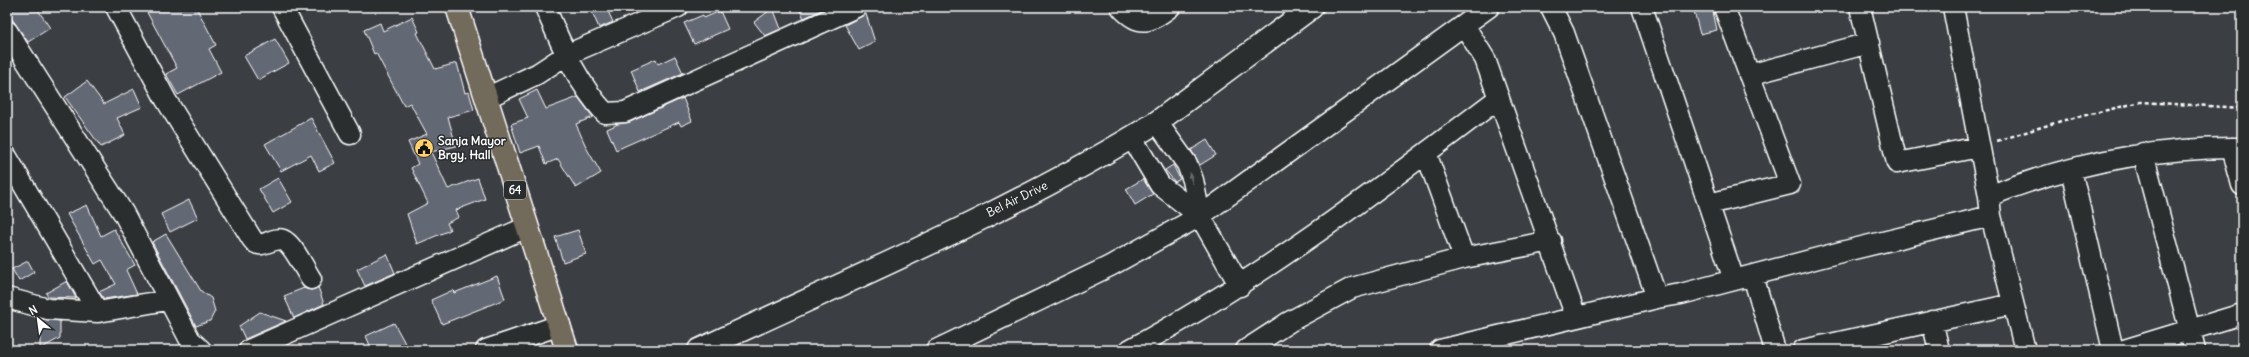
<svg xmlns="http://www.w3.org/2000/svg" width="2249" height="357" viewBox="0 0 2249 357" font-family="Delius,sans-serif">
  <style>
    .building { fill: #636775; stroke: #fff }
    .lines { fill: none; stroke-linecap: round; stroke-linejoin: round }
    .street-casing { stroke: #fff; stroke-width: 23 }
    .secondary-casing { stroke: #fff; stroke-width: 25 }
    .primary-casing { stroke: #fff; stroke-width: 25 }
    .path { stroke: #fff; stroke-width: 2.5; stroke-dasharray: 4 3; stroke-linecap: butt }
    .street { stroke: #2a2d2e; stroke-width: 20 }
    .secondary { stroke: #2a2d2e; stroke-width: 22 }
    .primary { stroke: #726b5a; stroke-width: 22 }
    .oneway { fill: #6a6c6d }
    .labels { text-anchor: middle; stroke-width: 3; stroke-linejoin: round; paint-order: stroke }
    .shield { fill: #2a2d2e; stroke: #bfc0c0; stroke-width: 1 }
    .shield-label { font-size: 11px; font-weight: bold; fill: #fff }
    .poi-label { font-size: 12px; font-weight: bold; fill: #fff; stroke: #2a2d2e; text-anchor: start }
    .street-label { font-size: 12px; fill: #fff; stroke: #2a2d2e }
  </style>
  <rect width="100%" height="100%" fill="#3b3e43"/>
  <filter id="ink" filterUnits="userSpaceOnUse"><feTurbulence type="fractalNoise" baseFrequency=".025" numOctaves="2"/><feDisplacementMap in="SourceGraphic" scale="8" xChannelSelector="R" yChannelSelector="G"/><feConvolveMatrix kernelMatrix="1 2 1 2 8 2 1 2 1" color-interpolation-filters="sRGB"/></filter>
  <g filter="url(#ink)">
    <path class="building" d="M17,7H36L50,28L28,42L8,13Z
      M144,7H196L216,45L209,49L221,72L178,95L166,74L177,68Z
      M590,7H606L613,22L599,28Z
      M798,7H828L804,18Z
      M1693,7H1712L1717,30L1700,34Z
      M773,8L781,29L765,36L754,22Z
      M720,11L728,29L694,44L684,23L703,15L704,18Z
      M866,14L875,42L859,50L845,25Z
      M412,17L419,32L417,33L435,69L457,63L465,93L469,92L474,110L448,117L456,146L431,152L448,189L478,178L485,199L456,210L459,217L447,223L450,230L417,244L407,214L428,203L411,168L418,164L408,142L427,134L410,103L404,106L376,53L374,54L364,30L380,23L383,31Z
      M275,39L289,63L258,80L244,56Z
      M675,56L683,73L640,92L631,70L656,59L658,64Z
      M87,81L104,104L134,89L142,107L117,118L125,135L101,147L65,97Z
      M537,90L546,109L578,97L593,117L576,124L587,149L601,173L576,188L558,159L546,164L539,146L520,153L511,124L528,118L519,99Z
      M683,98L692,121L681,126L679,122L616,150L607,129L618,124L630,122Z
      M311,118L335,163L319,171L311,155L281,171L265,144Z
      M1207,140L1216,155L1200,165L1191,150Z
      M1173,165L1180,179L1175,182L1165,170Z
      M278,178L292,202L273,213L259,189Z
      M1143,179L1153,194L1135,205L1126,189Z
      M189,200L198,218L170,232L161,214Z
      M87,205L101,236L114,229L135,265L126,270L137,294L104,299L99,292L116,284L102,260L95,264L67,214Z
      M578,230L586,254L563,262L555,237Z
      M166,234L201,291L211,298L215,311L210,321L196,326L152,242Z
      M387,254L395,273L365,286L357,269Z
      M28,261L34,272L19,281L12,269Z
      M497,276L505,299L442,324L431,300L453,290L454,293Z
      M67,281L76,298L48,297L46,293Z
      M318,287L324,304L294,318L284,296L304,288L311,290Z
      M260,312L286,321L245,339L239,326Z
      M40,319L60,321V338L40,349Z
      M394,323L406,345L394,350H372L366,336Z"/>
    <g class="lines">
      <defs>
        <path id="street" d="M116,7L166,100L252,239C261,252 271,236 283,240C293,244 305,270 311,279
          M282,7L350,134
          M545,7C562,46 576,81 605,113L625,112L856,7
          M1121,7C1140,28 1150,22 1170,7
          M1551,7L1564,33L1657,298
          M1642,7L1734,280
          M1860,7L1897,163L1979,147
          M1953,7L1989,196
          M1464,25L1485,59L1576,317
          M7,31L124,214L190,340L201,350
          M1749,75L1869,43
          M486,98L537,74L566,55L678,7
          M1157,122L1187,164L1193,180L1200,216L1240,286
          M1132,138L1160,185L1200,216
          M2232,148L2242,185
          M1426,153L1464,258
          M2143,153L2195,350
          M7,157L98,312
          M2071,170L2113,350
          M1709,204L1790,184L1724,7
          M1991,216L2025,350
          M1753,276L1775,350
          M7,298L48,309L98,312L167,300
          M1932,321L1939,350
          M249,350L527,227
          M486,350L560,325
          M936,350L1110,266L1200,216L1489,7
          M1129,350C1261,279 1380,188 1499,98
          M1246,350L1289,322L1352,288L1464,258L1551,241
          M1440,350L1657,298L1681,294L1841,252L1991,216L1989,196C2069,164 2155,147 2242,148
          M1803,350L2013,304
          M2124,350L2242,314"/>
        <path id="secondary" d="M699,350C851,279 1014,211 1157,122L1312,7"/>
        <path id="primary" d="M457,7L567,350"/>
      </defs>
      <use href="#street" class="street-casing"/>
      <use href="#secondary" class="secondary-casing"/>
      <use href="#primary" class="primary-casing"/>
      <path class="path" d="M1997,141L2061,121L2141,102L2242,108"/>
      <use href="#street" class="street"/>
      <use href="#secondary" class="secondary"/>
      <use href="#primary" class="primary"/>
    </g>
    <defs><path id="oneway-solid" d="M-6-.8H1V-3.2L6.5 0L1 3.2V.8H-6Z"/></defs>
    <use class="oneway" href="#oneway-solid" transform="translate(1191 178) rotate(-106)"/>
  </g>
  <defs>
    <symbol id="civic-disc" viewBox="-11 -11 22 22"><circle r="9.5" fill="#ffd166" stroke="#2a2d2e"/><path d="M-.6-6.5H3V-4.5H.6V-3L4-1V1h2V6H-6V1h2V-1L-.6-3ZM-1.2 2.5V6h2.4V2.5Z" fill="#111"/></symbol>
  </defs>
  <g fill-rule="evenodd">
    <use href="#civic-disc" x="413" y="137" width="22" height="22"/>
  </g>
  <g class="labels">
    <rect class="shield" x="504" y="181" width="22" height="18" rx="3"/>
    <g class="shield-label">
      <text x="515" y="194">64</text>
    </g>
    <g class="poi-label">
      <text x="438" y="145">Sanja Mayor<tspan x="438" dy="14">Brgy. Hall</tspan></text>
    </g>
    <g class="street-label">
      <text transform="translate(1017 199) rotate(-26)" y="4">Bel Air Drive</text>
    </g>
  </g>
  <rect width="2249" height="357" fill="none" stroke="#2a2d2e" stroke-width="24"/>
  <rect x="12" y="12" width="2225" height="333" fill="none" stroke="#fff" stroke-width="1.5" filter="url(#ink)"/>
  <g transform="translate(38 319) rotate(331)" stroke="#2a2d2e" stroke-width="3" paint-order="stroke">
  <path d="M0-3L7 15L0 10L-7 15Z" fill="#ffffff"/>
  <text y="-6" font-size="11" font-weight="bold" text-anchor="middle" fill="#ffffff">N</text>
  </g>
</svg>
